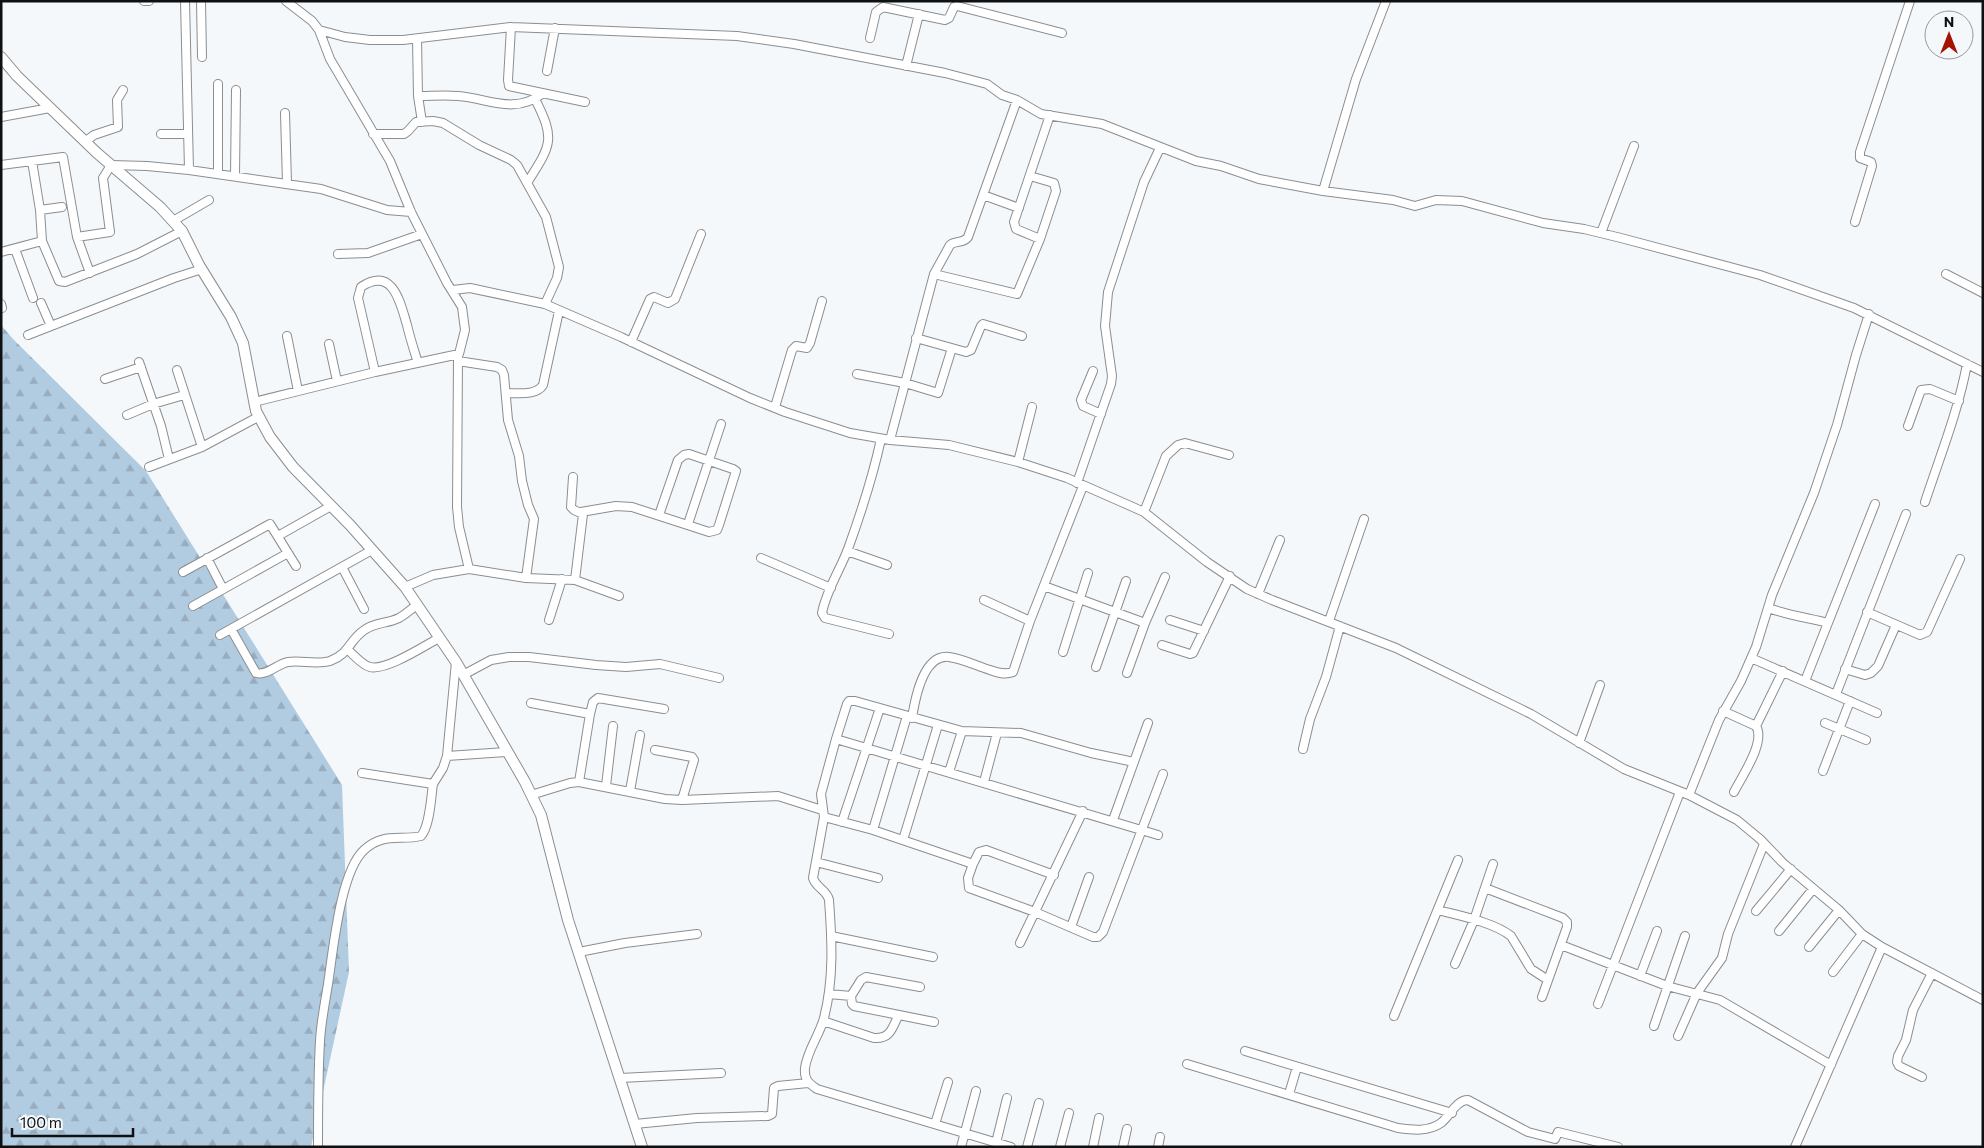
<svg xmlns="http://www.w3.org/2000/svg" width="1984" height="1148" viewBox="0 0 1984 1148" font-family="Commissioner,sans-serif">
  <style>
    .forest { fill: url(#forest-firs) }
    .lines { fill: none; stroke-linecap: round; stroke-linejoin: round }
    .minor-casing { stroke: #8b8e91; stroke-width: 10 }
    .tertiary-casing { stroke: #8b8e91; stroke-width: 12 }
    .minor { stroke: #fff; stroke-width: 8 }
    .tertiary { stroke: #fff; stroke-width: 10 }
  </style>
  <defs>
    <pattern id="forest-firs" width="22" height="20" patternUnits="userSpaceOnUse" patternTransform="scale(1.25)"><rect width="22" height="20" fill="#b1cbe0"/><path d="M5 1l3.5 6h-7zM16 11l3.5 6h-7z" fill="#97adbf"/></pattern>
  </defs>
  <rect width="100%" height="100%" fill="#f4f8fb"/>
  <path class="forest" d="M1,325L13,339L146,471L342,785L349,972L311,1147H1Z"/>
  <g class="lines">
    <defs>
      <path id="minor" d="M144,1H149
        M185,1L189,170
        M201,1L202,57
        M286,1L312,21L319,30
        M511,27L508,80L509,86L585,102
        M870,38L876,12L883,7L945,20L949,18L954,7L957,6L1062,33
        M417,39L418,96L422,122
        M906,66L919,14
        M547,71L555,28
        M418,96C432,96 445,95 458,96C488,98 513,115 542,94
        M285,113L287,183
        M1,117L50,108
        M161,134H188
        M373,134H404L408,131L416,122L433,121L443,123L479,145L511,160L517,165L546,217L559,267L557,278L545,304
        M86,141L94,135L118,127L117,100L123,90
        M32,161L40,210L42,241
        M1,165L63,157L77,237L90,273
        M218,174V84
        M235,176L236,90
        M527,183C551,145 556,140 535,99
        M1323,191L1356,79L1386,1
        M983,195L1019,208
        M40,210L62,207
        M173,221L209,200
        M1855,222L1872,166L1871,162L1860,158V152L1910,1
        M1601,233L1634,146
        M77,237L110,232L103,178L111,165L147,166L189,170L321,189L387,210L411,212
        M1040,239L1016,229L1014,222L1050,115
        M15,249L33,298
        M1,252L42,241L59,281L65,282L137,254L182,231
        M338,254L368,253L422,234
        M934,274L1017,294L1040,239L1056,191L1054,183L1030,176
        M1946,274L1983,293
        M453,290L470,288L545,304L621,337L750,398L785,412L850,433L890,440L949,445L1018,462L1067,478L1126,504L1144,512L1207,562L1247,589L1272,600L1396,648L1531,714L1624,769L1689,795L1737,820L1760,839L1783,863L1839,910L1862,934L1882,947L1983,1000
        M41,303L51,326
        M1,304L2,308
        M28,335L174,278L202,269
        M287,336L298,391
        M916,338L966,352L971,350L981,326L983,324L1022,336
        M631,342L650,299L654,297L668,303L675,299L701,234
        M329,344L337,381
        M458,357L457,507L459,527L469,569
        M458,361L497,367L502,370L504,375L508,420L519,456L522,481L528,505L534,519L526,578
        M139,362L161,426L169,459
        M177,370L202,447
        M1093,371L1081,400L1083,406L1101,414
        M375,372L358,298L361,287C393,266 400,302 407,325C410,338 414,350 418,363
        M857,374L905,383L938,393L952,348
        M105,379L141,367
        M506,393C518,393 536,396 543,385L559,311
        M254,402L375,372L459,354L465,330L462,307L447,283L411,212L390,161L330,59L319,30L345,37L370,40H403L511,27L737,36L794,44L945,73L987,84L1002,95L1017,100L1041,114L1102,124L1196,161L1221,166L1259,179L1323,191L1393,200L1415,206L1436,200L1462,201L1543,223L1584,229L1621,238L1760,275L1854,308L1983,372
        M775,407L792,350L796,346L807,348L810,343L822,301
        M127,415L153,404L184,395
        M1908,426L1921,390L1930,389L1959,401
        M881,439C873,476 861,513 848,549C840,570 826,591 822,613L825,618L889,634
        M890,440L934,274L950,245C956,240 963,244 968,237L1017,100
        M1018,462L1032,407
        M149,467L202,447L258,417
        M573,477L571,507L574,510L583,514L575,580
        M1077,483L1111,384L1112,376L1105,326L1108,292L1144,182L1160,148
        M1925,502C1940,456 1958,412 1967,364
        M581,512L616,506L632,507L709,532L717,530L719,525L736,471L733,469L689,454L684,455L678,460L659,515
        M1144,512L1166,456L1178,445L1185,443L1229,455
        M688,524L721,424
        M278,536L331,506
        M847,551L887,565
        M207,558L223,589
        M761,558L831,588
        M342,567L364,609
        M183,572L270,524L296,566
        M1044,586L1145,623
        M405,587L433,575L469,569L526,578L575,580L619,596
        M1258,594L1280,540
        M984,600L1030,621
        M193,606L288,553
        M1768,608C1788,615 1808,618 1828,623
        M1867,612L1920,635L1927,632L1960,559
        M549,620L562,579
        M1170,620L1204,631
        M1329,621L1364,519
        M231,629L256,673C267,676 277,664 288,662C302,660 316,665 330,661C349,654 349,641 363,631C374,622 387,624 399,618C405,615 411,609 417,605
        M220,635L372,550
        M1162,645L1190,654L1193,653L1230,576
        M348,650C354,655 362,665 370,667C386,671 424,646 439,638
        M1063,652L1088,573
        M1751,658L1877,713
        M456,662L447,756L506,752
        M1096,667L1126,581
        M1845,669L1865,675L1871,673L1878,666L1896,625
        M1127,673L1145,623L1165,577
        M463,675L491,660L509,657H529L596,665L626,667L660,664L719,678
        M1805,681L1875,504
        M1836,694L1906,514
        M531,703L590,714L579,782
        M1723,711L1756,726C1766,742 1742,776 1734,792
        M590,714L593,702L598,698L664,709
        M912,718C915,699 923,654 949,657C963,659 977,666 990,670C998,673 1005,675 1013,672L1030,621L1083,486
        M1825,723L1866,740
        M1756,726L1783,671
        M836,739L847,704L849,701H855L962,731L1021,733L1091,753L1134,762
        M1579,743L1600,685
        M1303,749L1310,719L1326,677L1340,626
        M655,750L692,757L694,760L682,800
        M1823,771L1850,701
        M949,772L962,731
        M362,773L433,784L443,768L447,756
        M984,782L997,733
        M606,786L613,726
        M630,791L640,735
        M531,795L570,783L579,782L665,799L682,800L778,796L822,810
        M1689,795L1719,720L1741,681L1756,647L1772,595L1814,493L1837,425L1856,355L1869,314
        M824,817L873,830L973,864L968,878L969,888L1035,912L1093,937H1098L1103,932L1163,774
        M1113,820L1148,723
        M842,822L880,708
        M873,830L907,716
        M903,840L938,725
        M816,862L878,878
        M973,864L979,852L986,850L1054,875
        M1485,888L1563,918L1567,922V927L1542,997
        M1438,910C1460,916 1493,922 1511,936L1531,969L1548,980
        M1756,911L1791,869
        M1071,927L1089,877
        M1779,931L1813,889
        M831,936L933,957
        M1020,943L1083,811
        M1561,945L1667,986L1720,1000L1831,1065
        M1809,947L1839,910
        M579,952L625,943L697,934
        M1455,964L1474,920L1493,864
        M1833,972L1862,934
        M1640,976L1657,931
        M829,994L851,996L861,980L866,977L920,987
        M851,996L852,1004L854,1006L934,1022
        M1598,1004L1680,792
        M1394,1016L1458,860
        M823,1021L874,1038C890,1039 892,1029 898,1016
        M1654,1026L1685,936
        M1678,1036L1697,993L1722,958L1728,934L1764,844
        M1245,1051L1452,1113
        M1187,1064L1398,1128C1413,1130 1428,1132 1441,1123C1450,1116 1456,1100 1468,1100L1528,1132L1555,1139L1558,1132L1618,1147
        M1922,1077L1899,1066L1897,1062L1898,1056L1906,1040L1913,1010L1932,973
        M620,1078L721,1073
        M1289,1094L1297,1067
        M635,1124L697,1118L768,1116L772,1114L774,1088L778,1086L808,1083
        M935,1124L948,1082
        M318,1147C318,1111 318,1076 320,1041C321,1022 325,1003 328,984C333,952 340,872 364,850C383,832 400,841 421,836C430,826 431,797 433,784
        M961,1147L976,1091
        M995,1147L1007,1098
        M1011,1147L817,1089C808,1083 804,1079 805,1068C807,1051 820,1034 824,1018C834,979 832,940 829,900C827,890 816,888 813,878L824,817L821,794L836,739L1158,835
        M1027,1147L1039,1103
        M1060,1147L1069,1113
        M1093,1147L1099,1118
        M1123,1147L1127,1129
        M1158,1147L1160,1137
        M1795,1147L1882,947"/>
      <path id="tertiary" d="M1,57L17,76L97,153L160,207L182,231L199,265L231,317L243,343L256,411L270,437L293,467L350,525L405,587L456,662L525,782L541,815L568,920L642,1147"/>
    </defs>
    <use href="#minor" class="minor-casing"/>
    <use href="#tertiary" class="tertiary-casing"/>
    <use href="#minor" class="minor"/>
    <use href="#tertiary" class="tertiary"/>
  </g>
  <rect width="1984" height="1148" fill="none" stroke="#0f1011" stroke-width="5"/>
  <g transform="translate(1949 35)"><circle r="24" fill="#f4f8fb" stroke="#989b9d"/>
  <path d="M0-4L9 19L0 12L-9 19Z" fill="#a51204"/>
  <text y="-8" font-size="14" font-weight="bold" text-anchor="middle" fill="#0f1011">N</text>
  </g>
  <path d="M12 1128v8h121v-8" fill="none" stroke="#0f1011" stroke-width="2.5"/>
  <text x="20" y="1128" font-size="15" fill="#0f1011" stroke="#f4f8fb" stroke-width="4" paint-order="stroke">100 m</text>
</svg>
